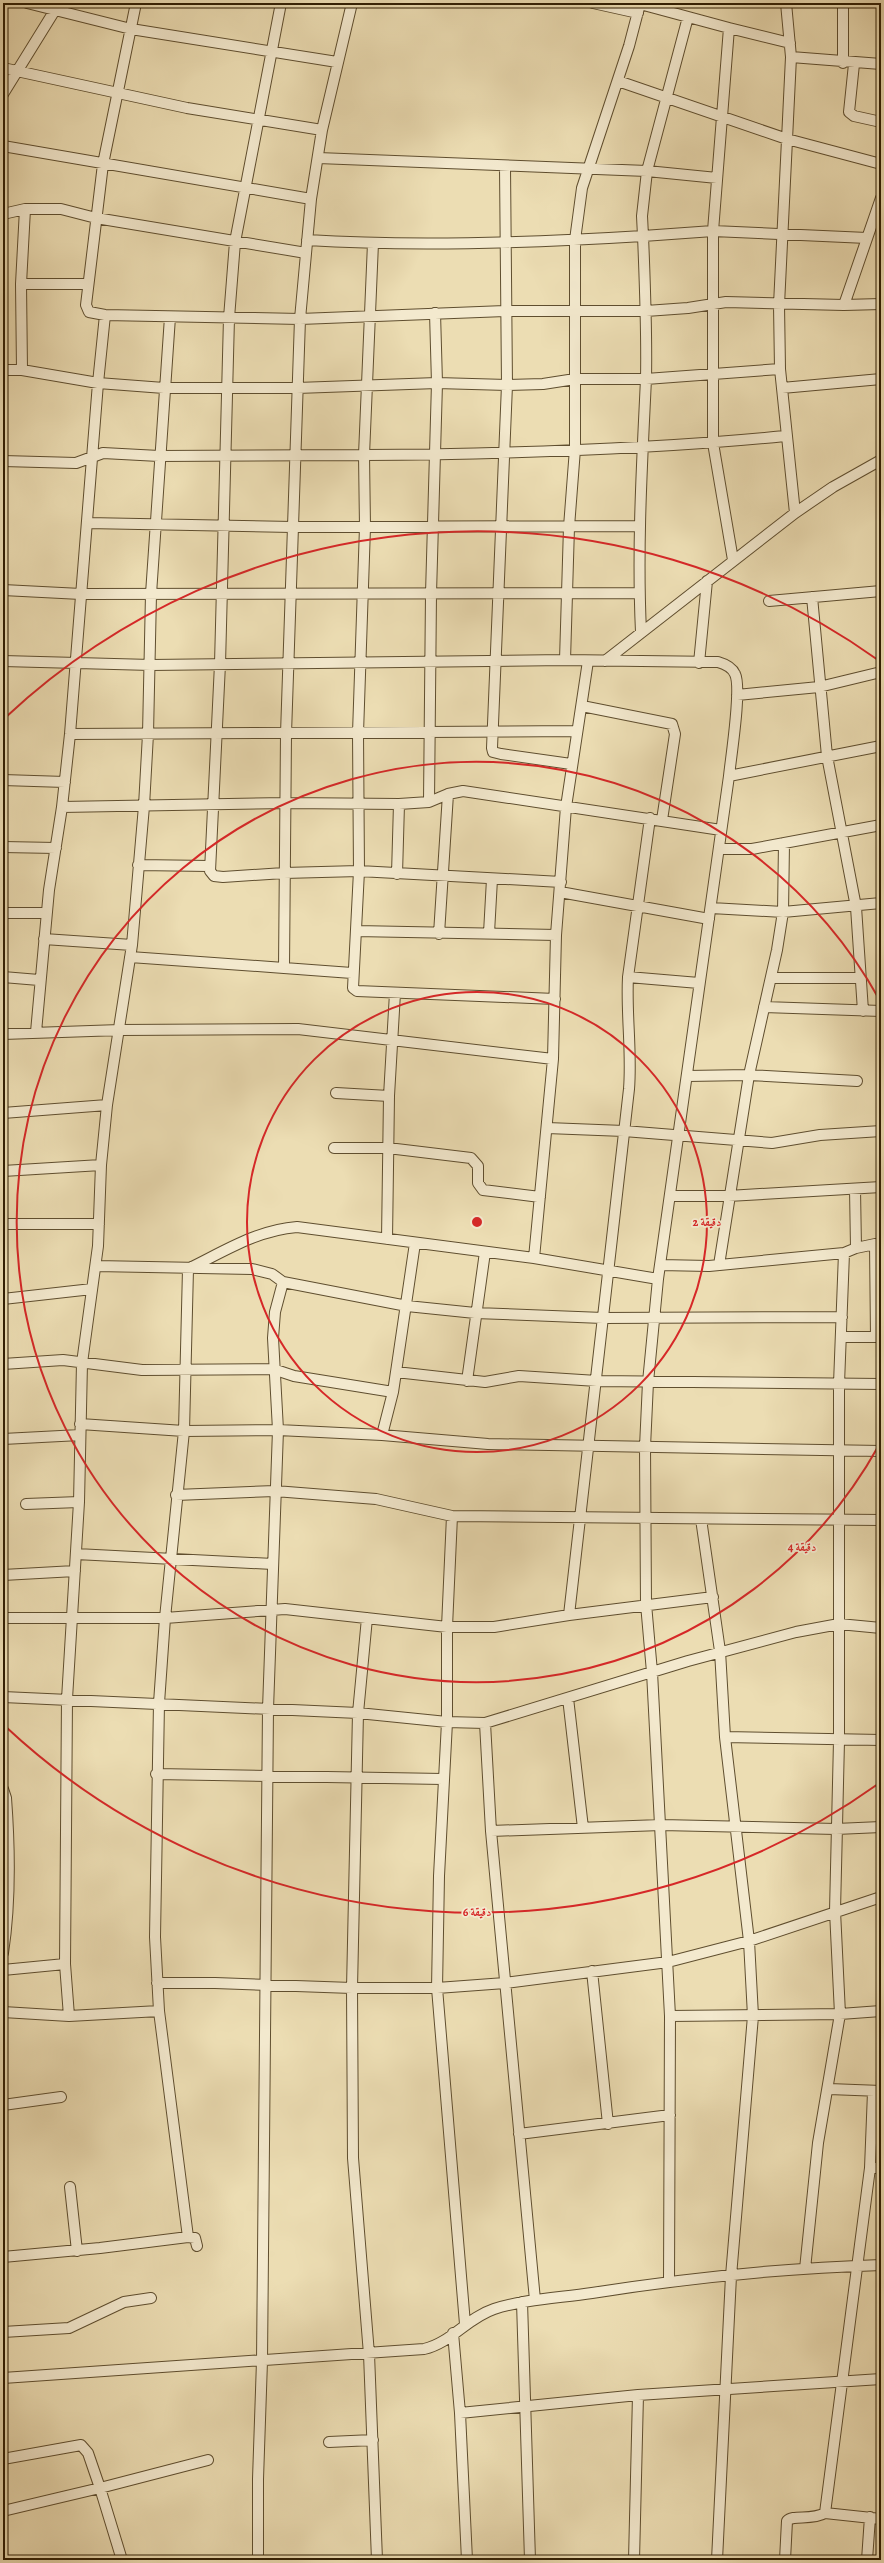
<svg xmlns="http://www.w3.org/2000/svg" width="884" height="2563" viewBox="0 0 884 2563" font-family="Alegreya,Amiri,serif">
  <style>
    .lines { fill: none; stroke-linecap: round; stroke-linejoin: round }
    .minor-casing { stroke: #5f4e2f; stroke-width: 12 }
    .minor { stroke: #f3e9ce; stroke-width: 10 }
    .ring { fill: none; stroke: #d62828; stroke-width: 2 }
    .centre { fill: #d62828; stroke: #f3e9ce; stroke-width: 2 }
    .ring-label { font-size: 12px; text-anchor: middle; font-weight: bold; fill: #d62828; stroke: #f3e9ce; stroke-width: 3.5; stroke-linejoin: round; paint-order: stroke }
  </style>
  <rect width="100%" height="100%" fill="#ecddb3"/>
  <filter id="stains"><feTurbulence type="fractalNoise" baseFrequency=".005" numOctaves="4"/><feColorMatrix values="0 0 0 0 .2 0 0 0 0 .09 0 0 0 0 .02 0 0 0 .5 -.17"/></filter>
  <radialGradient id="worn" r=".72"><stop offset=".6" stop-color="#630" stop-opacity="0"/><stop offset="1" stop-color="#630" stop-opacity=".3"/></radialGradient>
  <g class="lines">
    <defs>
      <path id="minor" d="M27,3L131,29L337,62
        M136,3L103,164L86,305L89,312L105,315L300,319L505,311H646L688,308L726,302L844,305L881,304
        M281,3L235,242L229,318L220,664L210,871L214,876L223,877L284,873L359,871L561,882
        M593,3L638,13
        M786,3L791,57L779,305L780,369L795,513
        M688,17L647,171L717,178
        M791,57L881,64
        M843,63V3
        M854,64L849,112L854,116L881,122
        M3,68L187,108L322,130
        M618,81L787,139L881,164
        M3,94L55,10L57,3
        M3,146L311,199
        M505,167L507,385L492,748L493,752L501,754L571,764
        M3,214L25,209H61L96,218L306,253
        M307,240C418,247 531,243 643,236L642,216L647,171L318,158
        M373,243L364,455C505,454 645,450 785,436
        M21,284H88
        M844,305L881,198
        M3,370H22L98,383L164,388H297L437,383L507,385L543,384L575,379H646L780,369
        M22,370L21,284L25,209
        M782,388L881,379
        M3,461L76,463L103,453L159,456L364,455L365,527L358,733L359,871L353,988L357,991L555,999
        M87,523L292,527L639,526
        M733,560L713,443V231L729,28L790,43
        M3,590L81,594L639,593
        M812,597L827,756L856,907L863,1011
        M769,601L881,591
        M641,632C637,547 642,464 646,379C647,332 645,284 643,236L713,231L867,238
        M565,660L569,527L575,449V240L582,188L629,46L640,4L729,28
        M3,661L151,665L565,660L718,662C725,664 732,667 735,674C742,688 731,756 729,776L658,1279L648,1382L645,1447L646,1604L652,1672L670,2016L669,2282
        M605,661L795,513L833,487L881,460
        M699,663L707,581
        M737,695L819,687L881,672
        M582,706L672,724L675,734L662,820
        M70,734L577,731
        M729,776L881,746
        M3,780L65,782
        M429,802L431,594L437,383L435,313
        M62,807L286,803L399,804L429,802L448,794L463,791L721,830
        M3,847L56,848
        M719,849H752L881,825
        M138,865L209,866
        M397,874L399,804
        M560,892L709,919
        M711,908L783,912L881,903
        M3,913H46
        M356,931L556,935
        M489,933L492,879
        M439,934L448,794
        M44,939L132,945
        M130,957L284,968
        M352,973L284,968L286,734L300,319L311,199L322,130L352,3
        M3,977L39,980
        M628,977L699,983
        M771,978H861
        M764,1007L881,1011
        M36,1032L49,890L62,807L70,734L98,383L105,315
        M3,1034L120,1030L298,1029L553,1059
        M687,1076L749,1075L857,1081
        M336,1093L389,1096
        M3,1113L107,1105
        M547,1128L624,1131L772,1143L820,1135L881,1131
        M334,1148H388L471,1158L478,1166V1183L483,1190L540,1197
        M3,1171L101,1165
        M671,1196H728L881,1187
        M3,1224H99
        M387,1239L389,1096L395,993
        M856,1248L875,1244
        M534,1258L553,1059L556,935L566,807L588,661
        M660,1265L709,1266L844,1253
        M719,1265L749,1075L777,950L783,912L784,843
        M96,1266L252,1269L272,1274L283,1282L275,1312L273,1338L278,1430L268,1709L262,2361L258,2479V2560
        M283,1282L407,1306L475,1313L603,1318L842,1317
        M3,1299L92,1289
        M841,1337H881
        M876,1337L875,1244H881
        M3,1364L63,1360L142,1370L273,1369L294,1376L393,1392L396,1372L485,1382L519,1376L597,1381L881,1384
        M396,1372L415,1243
        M467,1381L485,1252
        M80,1424L184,1431L278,1430L382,1435L488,1444L881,1451
        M382,1435L393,1392
        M3,1439L80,1435
        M176,1495L275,1491L376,1499L452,1516L881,1520
        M26,1504L79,1502
        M452,1516L447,1627V1722L439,1876L437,1988L465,2324
        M701,1519L720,1651L725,1737L749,1941L753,2016L731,2276L717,2560
        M76,1554L273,1564
        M3,1575L75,1571
        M569,1615L629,1089C632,1051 626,1014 628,977L650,818
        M3,1618H165L285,1609L447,1627H494L569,1615L713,1597
        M367,1618L358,1713L352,1988L353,2158L369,2354L377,2560
        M3,1697L358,1713L447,1722L485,1723L688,1661L796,1632L839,1624L881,1628
        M568,1698L583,1828
        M485,1723L491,1831L535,2300
        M725,1737L881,1740
        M156,1774L443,1779
        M3,1789L6,1798C10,1851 11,1901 3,1953
        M491,1831L661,1825L836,1829L881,1827
        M3,1970L65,1964
        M592,1971L608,2124
        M157,1983H215L352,1988H437L505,1983L668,1962L749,1941L881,1897
        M3,2012L69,2016L159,2011
        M69,2016L65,1964L67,1699L79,1502L82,1363L98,1246L101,1165L107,1105L132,945L144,806L148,734L151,594L170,317
        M670,2016L840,2014L881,2011
        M829,2089L881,2091
        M873,2092L870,2168L825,2513L881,2519
        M3,2105L61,2097
        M519,2134L670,2115
        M870,2168H881
        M70,2187L77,2251
        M188,2237L159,2011L155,1937L159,1703L165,1618L184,1431L188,1269C223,1252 257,1230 297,1227L534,1258L658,1279
        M3,2257L100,2248L188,2237L195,2238L197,2246
        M805,2269L818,2143L840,2014L835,1911L839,1741V1384L844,1253L856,1248L855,1189
        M522,2302L530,2560
        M3,2332L69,2328L124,2302L151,2298
        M453,2333L460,2413L467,2560
        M3,2378L424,2349C451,2343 467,2318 494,2309C526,2299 559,2298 592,2293C687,2278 785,2268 881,2265
        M460,2413L638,2395L881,2379
        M329,2442L373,2440
        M3,2459L81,2445L88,2453L100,2488L208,2460
        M3,2511L100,2488L122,2560
        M634,2560L638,2395
        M785,2560L787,2521C793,2514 811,2521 825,2513
        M867,2560L870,2517"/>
    </defs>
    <use href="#minor" class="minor-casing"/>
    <use href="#minor" class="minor"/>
  </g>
  <g class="ring">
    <circle cx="477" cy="1222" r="230"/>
    <path d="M879 1445A460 460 0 1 1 879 999"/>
    <path d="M878 1784A690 690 0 0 1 6 1727M6 717A690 690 0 0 1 878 660"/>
  </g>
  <circle cx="477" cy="1222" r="6" class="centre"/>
  <g class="ring-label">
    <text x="707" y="1226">2 دقيقة</text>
    <text x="802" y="1551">4 دقيقة</text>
    <text x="477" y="1916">6 دقيقة</text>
  </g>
  <rect width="884" height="2563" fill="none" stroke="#ecddb3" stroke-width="16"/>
  <rect x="4" y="4" width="876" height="2555" fill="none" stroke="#301e03" stroke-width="2"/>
  <rect x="8" y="8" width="868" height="2547" fill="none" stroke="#301e03"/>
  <rect width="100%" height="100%" filter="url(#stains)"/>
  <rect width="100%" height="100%" fill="url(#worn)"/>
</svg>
